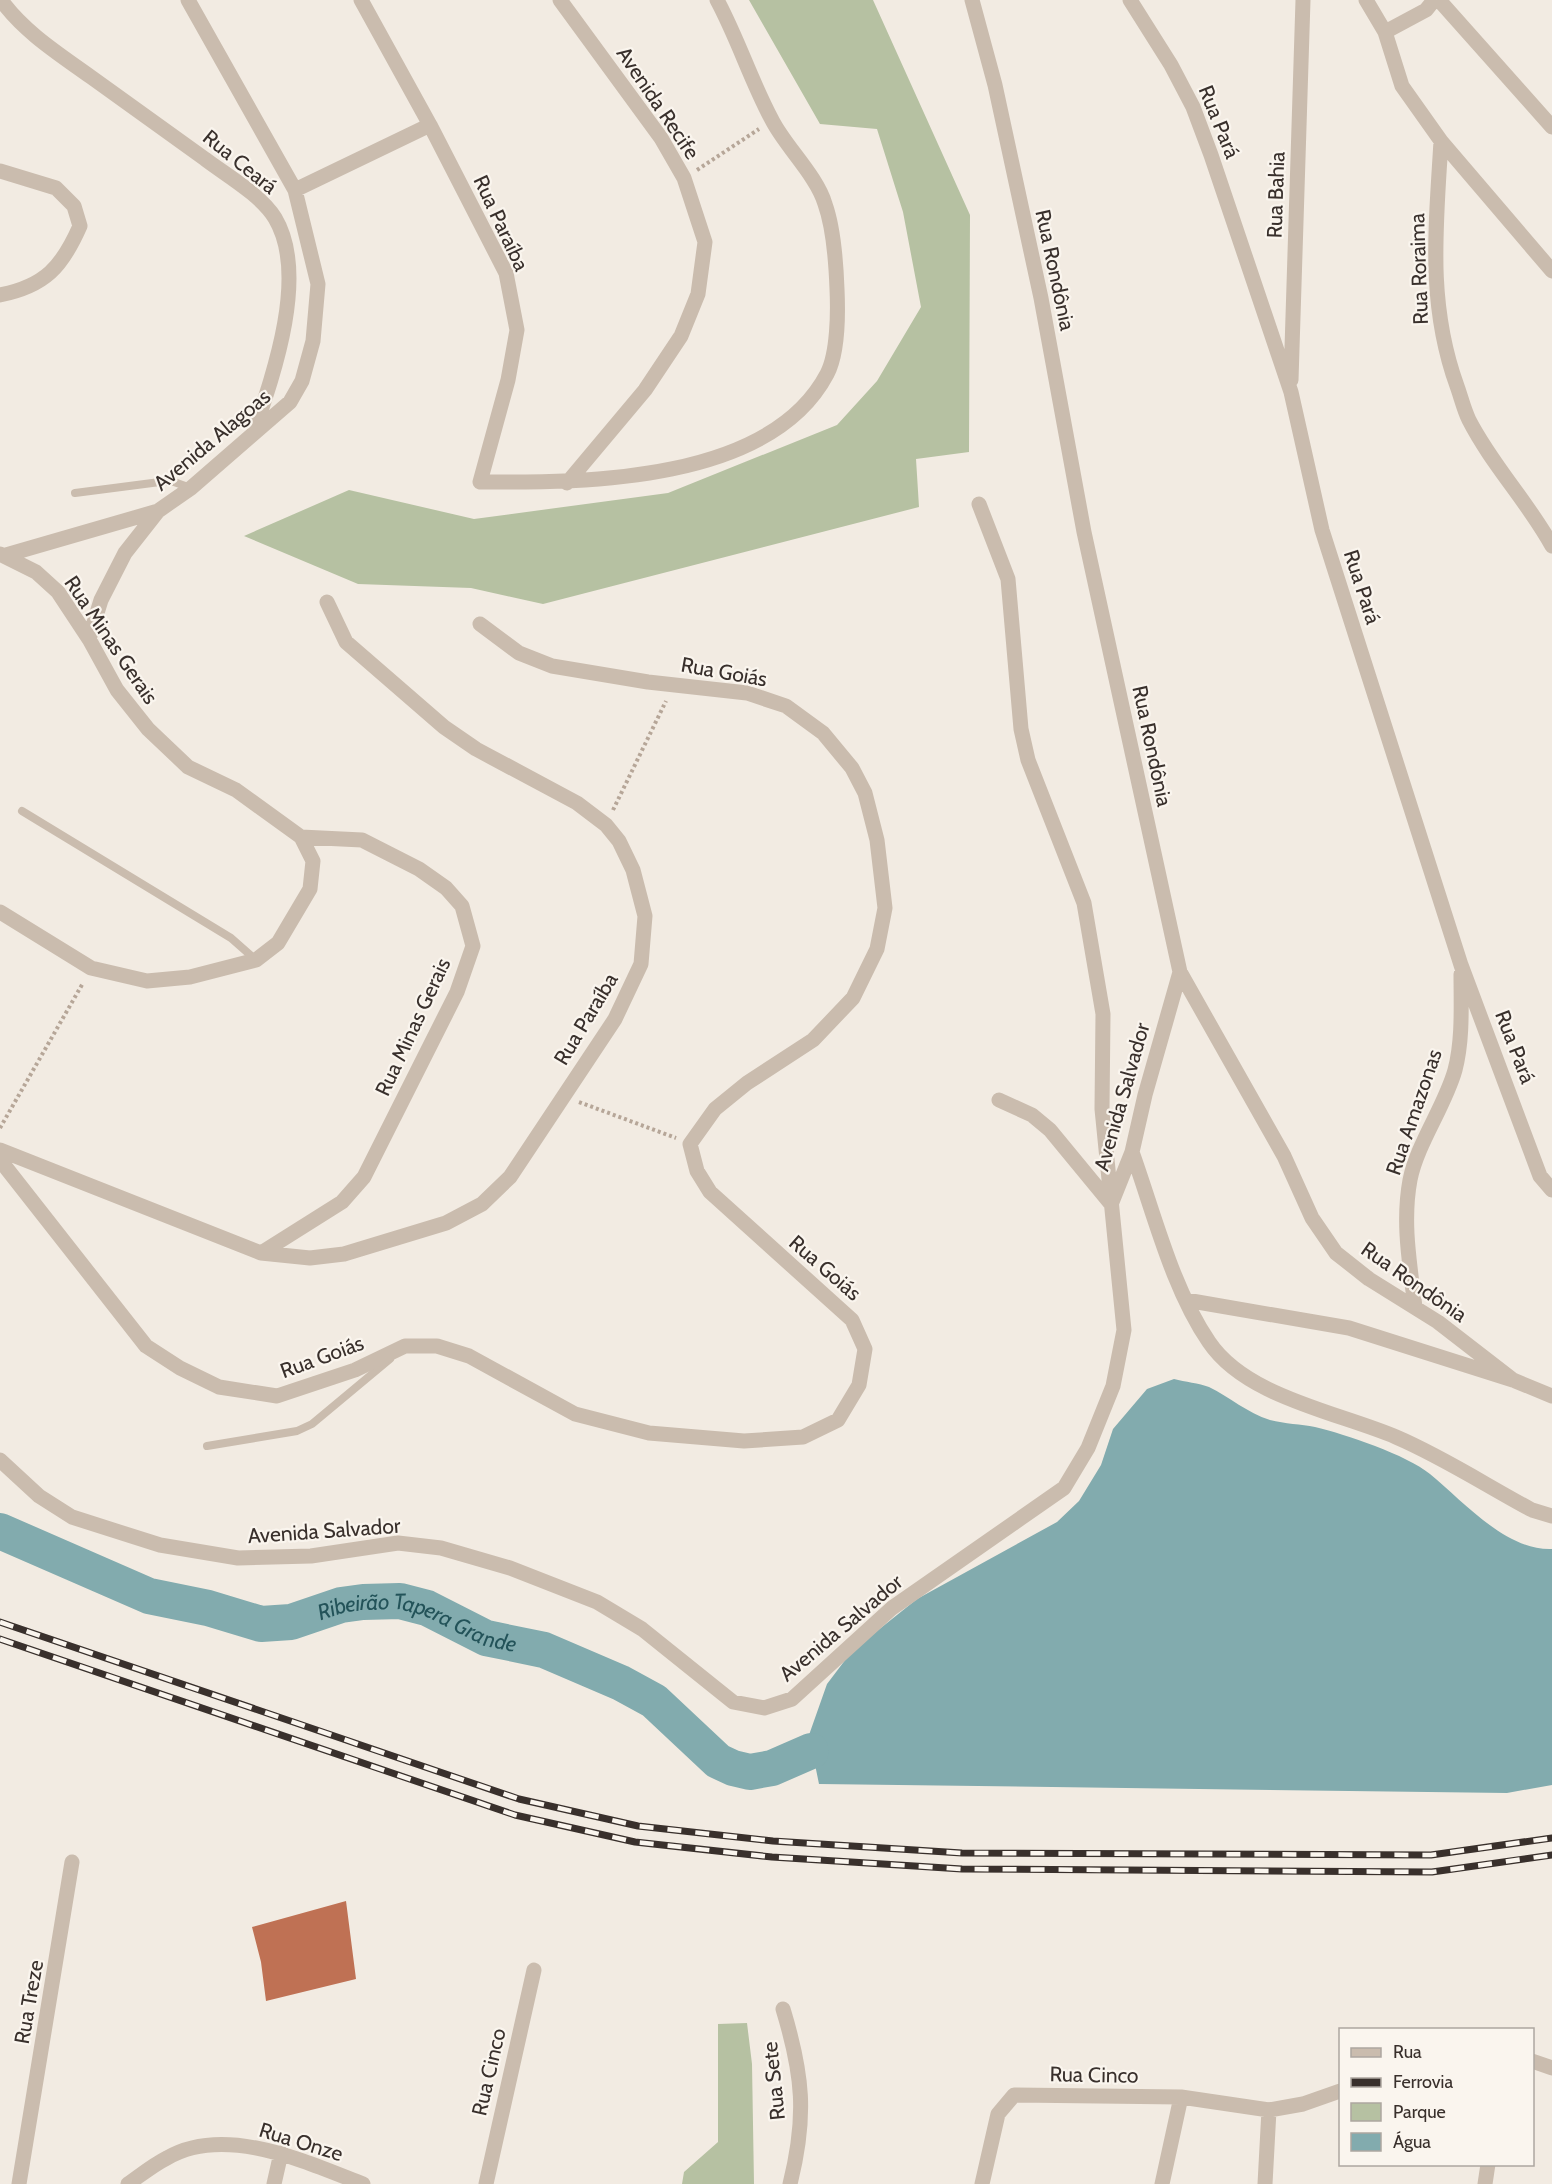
<svg xmlns="http://www.w3.org/2000/svg" width="1552" height="2184" viewBox="0 0 1552 2184" font-family="Cabin,sans-serif">
  <style>
    .green { fill: #b6c1a2 }
    .water { fill: #82abae }
    .lines { fill: none; stroke-linecap: round; stroke-linejoin: round }
    .river { stroke: #82abae; stroke-width: 36 }
    .building { fill: #bf7154 }
    .path { stroke: #b6a698; stroke-width: 4; stroke-dasharray: 3 3; stroke-linecap: butt }
    .lane { stroke: #cabcae; stroke-width: 8 }
    .street { stroke: #cabcae; stroke-width: 15 }
    .rail-casing { stroke: #39302c; stroke-width: 7 }
    .rail { stroke: #faf5ee; stroke-width: 4.5; stroke-dasharray: 14; stroke-linecap: butt }
    .labels { text-anchor: middle; stroke-width: 4.5; stroke-linejoin: round; paint-order: stroke }
    .street-label { font-size: 21px; fill: #39302c; stroke: #faf5ee }
    .water-label { font-size: 22px; font-style: italic; fill: #235359; stroke: #faf5ee }
  </style>
  <rect width="100%" height="100%" fill="#f2ebe2"/>
  <path class="green" d="M749,0H873L970,215L969,452L916,459L919,507L543,604L471,588L358,584L244,536L349,490L474,519L668,493L837,425L877,381L921,307L903,212L877,129L820,124Z
    M747,2023L752,2064L754,2184H682L684,2172L718,2142V2024Z"/>
  <path class="water" d="M1174,1379C1185,1382 1199,1383 1209,1387C1230,1397 1247,1413 1270,1420C1285,1424 1301,1424 1315,1427C1345,1434 1407,1455 1430,1474C1463,1501 1506,1551 1552,1549V1785L1507,1793L819,1784L809,1735L827,1684L852,1651L917,1599L1057,1522L1079,1501L1101,1465L1113,1429L1147,1389Z"/>
  <g class="lines">
    <path class="river" id="s1" d="M0,1531L149,1596L208,1608L261,1624L291,1622L341,1605L363,1602L400,1601L427,1608L486,1638L544,1650L621,1683L654,1701L718,1761L733,1768L750,1772L772,1768L811,1751"/>
  </g>
  <path class="building" d="M346,1901L356,1979L266,2001L261,1962L252,1927Z"/>
  <g class="lines">
    <path class="path" d="M697,170L759,129
      M613,810L666,701
      M579,1102L676,1138
      M0,1128L83,983"/>
    <path class="lane" d="M75,493L160,482H174L191,488
      M22,811L231,938L256,960
      M207,1446L297,1431L312,1424L390,1359"/>
    <path class="street" d="M1,0C24,32 59,54 91,77C129,104 167,132 205,159C226,175 261,195 275,218C309,275 273,376 253,434
      M361,0L430,125L506,273L517,330L508,380L480,482C586,483 770,482 827,374C838,353 838,311 837,289C836,262 834,229 825,204C817,176 785,146 772,120C751,81 738,39 717,0
      M560,0L661,138L684,178L705,242L698,294L681,336L645,390L567,483
      M972,0L995,85L1041,298L1084,532L1180,972L1284,1156L1312,1218L1336,1253L1369,1279L1438,1322L1513,1380
      M1130,0L1171,65L1193,107L1211,155L1291,392L1322,530L1461,965L1540,1176L1552,1190
      M1366,0L1385,32L1402,86L1441,141L1552,271
      M1439,0L1552,127
      M1385,32L1426,10L1434,0
      M1441,141C1436,227 1427,303 1457,386C1461,397 1464,410 1469,420C1492,465 1528,502 1552,546
      M0,171L56,188L74,206L80,226C62,267 45,286 0,295
      M295,190L430,125
      M1291,380L1303,0
      M0,554L36,572L58,592L89,639L117,690L148,729L188,767L236,790L301,837L313,861L310,889L278,943L256,960L190,977L147,981L91,968L0,912
      M6,555L158,511
      M89,639L101,600L125,553L158,511L191,488L290,402L302,381L313,341L318,284L295,190L188,0
      M999,1100L1032,1115L1050,1130L1111,1204
      M0,1150L261,1253L310,1258L344,1254L446,1223L482,1204L510,1177L615,1019L641,964L645,916L633,870L619,841L606,825L577,803L476,749L444,727L346,642L327,602
      M1132,1152C1154,1213 1172,1288 1209,1342C1246,1397 1337,1412 1396,1437C1443,1457 1487,1486 1532,1510L1552,1516
      M0,1160L146,1346L180,1368L219,1387L277,1396L355,1370L405,1346H437L469,1356L575,1414L649,1433L744,1441L803,1437L838,1420L859,1385L865,1349L852,1320L710,1192L697,1171L690,1144L715,1109L747,1083L813,1040L853,998L877,949L885,908L877,840L865,793L852,768L823,733L786,706L747,693L648,682L552,666L519,653L480,624
      M1112,1202L1132,1152L1145,1095L1180,972
      M261,1253L342,1202L364,1177L457,992L473,946L462,906L446,888L419,869L362,840L301,837
      M1186,1300L1349,1328L1513,1380L1552,1396
      M1415,1307C1410,1265 1402,1223 1410,1180C1417,1144 1445,1106 1455,1070C1463,1039 1461,1005 1461,974
      M0,1460L39,1496L72,1517L160,1545L238,1558L311,1556L398,1543L441,1548L510,1568L597,1602L642,1629L733,1702L764,1708L792,1699L892,1608L1064,1488L1088,1448L1113,1386L1124,1330L1102,1109L1103,1014L1084,903L1028,760L1021,729L1008,579L979,504
      M783,2009C803,2075 807,2116 790,2184
      M1532,2061L1552,2068
      M19,2184L72,1862
      M128,2184C141,2175 153,2165 167,2158C225,2124 306,2162 363,2184
      M274,2184L281,2153
      M486,2184L534,1970
      M982,2184L998,2114L1014,2095L1181,2097L1269,2110L1303,2104L1340,2091
      M1162,2184L1181,2097
      M1265,2184L1269,2110
      M1485,2184L1488,2164"/>
    <defs>
      <path id="rail" d="M0,1622L519,1799L638,1826L773,1841L962,1853L1431,1855L1552,1838
        M0,1639L515,1815L635,1842L772,1857L962,1869L1432,1872L1552,1855"/>
    </defs>
    <use href="#rail" class="rail-casing"/>
    <use href="#rail" class="rail"/>
  </g>
  <g class="labels">
    <g class="street-label">
      <text transform="translate(658 103) rotate(56)" y="7">Avenida Recife</text>
      <text transform="translate(1219 122) rotate(68)" y="7">Rua Pará</text>
      <text transform="translate(240 162) rotate(39)" y="7">Rua Ceará</text>
      <text transform="translate(1276 195) rotate(-88)" y="7">Rua Bahia</text>
      <text transform="translate(501 223) rotate(65)" y="7">Rua Paraíba</text>
      <text transform="translate(1419 269) rotate(-92)" y="7">Rua Roraima</text>
      <text transform="translate(1055 270) rotate(78)" y="7">Rua Rondônia</text>
      <text transform="translate(212 440) rotate(-40)" y="7">Avenida Alagoas</text>
      <text transform="translate(1362 587) rotate(72)" y="7">Rua Pará</text>
      <text transform="translate(111 640) rotate(56)" y="7">Rua Minas Gerais</text>
      <text transform="translate(724 672) rotate(10)" y="7">Rua Goiás</text>
      <text transform="translate(1152 746) rotate(78)" y="7">Rua Rondônia</text>
      <text transform="translate(586 1019) rotate(-59)" y="7">Rua Paraíba</text>
      <text transform="translate(413 1027) rotate(-65)" y="7">Rua Minas Gerais</text>
      <text transform="translate(1515 1047) rotate(69)" y="7">Rua Pará</text>
      <text transform="translate(1122 1097) rotate(-74)" y="7">Avenida Salvador</text>
      <text transform="translate(1414 1112) rotate(-71)" y="7">Rua Amazonas</text>
      <text transform="translate(825 1268) rotate(41)" y="7">Rua Goiás</text>
      <text transform="translate(1414 1282) rotate(35)" y="7">Rua Rondônia</text>
      <text transform="translate(322 1357) rotate(-20)" y="7">Rua Goiás</text>
      <text transform="translate(324 1531) rotate(-4)" y="7">Avenida Salvador</text>
      <text transform="translate(841 1628) rotate(-40)" y="7">Avenida Salvador</text>
      <text transform="translate(29 2002) rotate(-80)" y="7">Rua Treze</text>
      <text transform="translate(489 2072) rotate(-77)" y="7">Rua Cinco</text>
      <text transform="translate(1094 2075) rotate(1)" y="7">Rua Cinco</text>
      <text transform="translate(774 2081) rotate(-96)" y="7">Rua Sete</text>
      <text transform="translate(301 2142) rotate(17)" y="7">Rua Onze</text>
    </g>
    <g class="water-label">
      <text dy="8" stroke="none"><textPath href="#s1" startOffset="441">Ribeirão Tapera Grande</textPath></text>
    </g>
  </g>
  <rect x="1339" y="2028" width="195" height="138" fill="#faf5ee" stroke="#ada6a0" stroke-width="1.5"/>
  <rect x="1351" y="2048" width="30" height="9" fill="#cabcae" stroke="#ada6a0" stroke-width="1.5"/>
  <text x="1393" y="2058" font-size="18" fill="#39302c">Rua</text>
  <rect x="1351" y="2078" width="30" height="9" fill="#39302c" stroke="#ada6a0" stroke-width="1.5"/>
  <text x="1393" y="2088" font-size="18" fill="#39302c">Ferrovia</text>
  <rect x="1351" y="2103" width="30" height="18" fill="#b6c1a2" stroke="#ada6a0" stroke-width="1.5"/>
  <text x="1393" y="2118" font-size="18" fill="#39302c">Parque</text>
  <rect x="1351" y="2133" width="30" height="18" fill="#82abae" stroke="#ada6a0" stroke-width="1.5"/>
  <text x="1393" y="2148" font-size="18" fill="#39302c">Água</text>
</svg>
